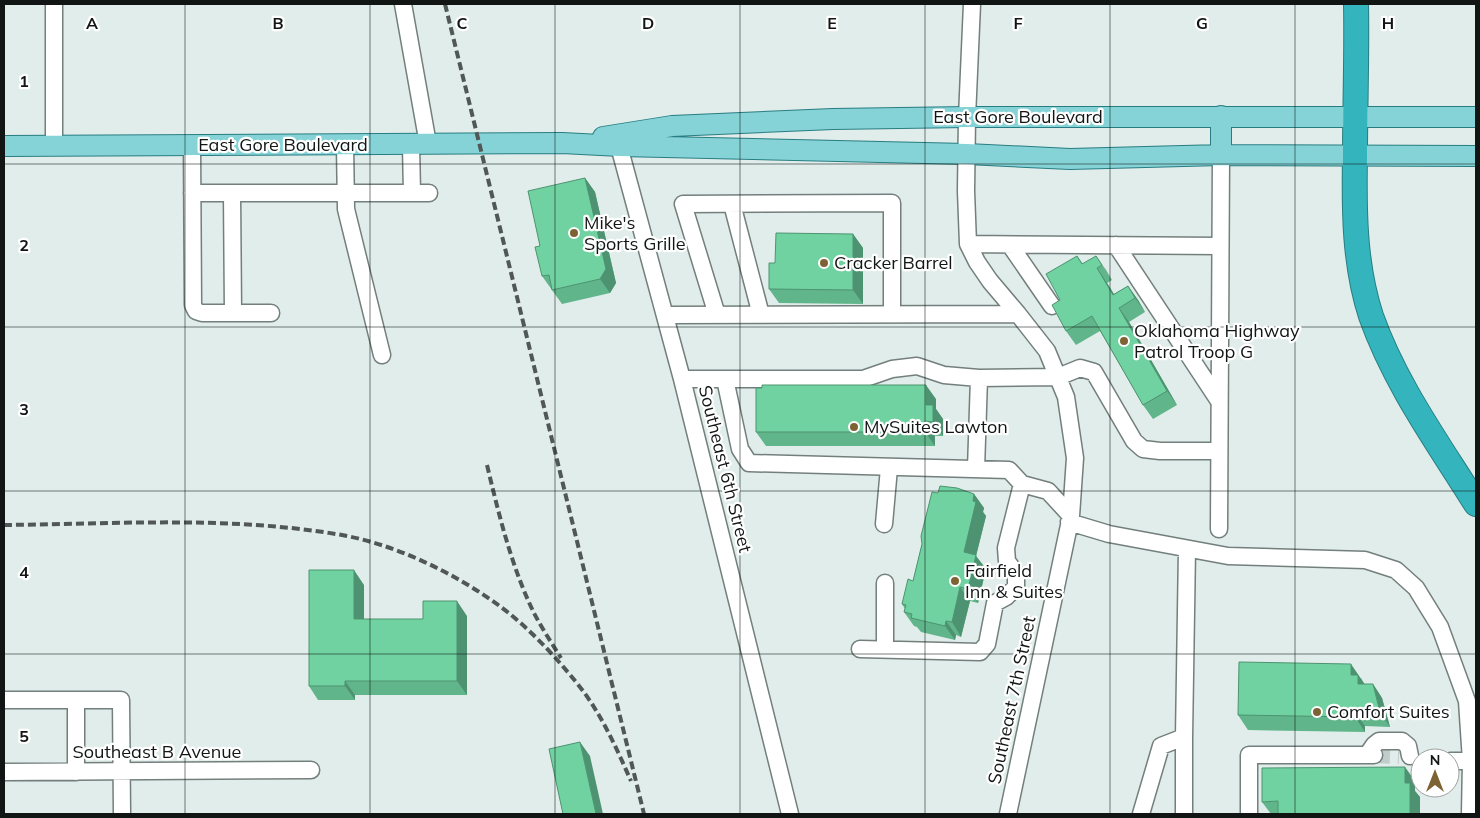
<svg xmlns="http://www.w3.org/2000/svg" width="1480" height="818" viewBox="0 0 1480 818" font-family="Mulish,sans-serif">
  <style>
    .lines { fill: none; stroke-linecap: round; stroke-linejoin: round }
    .minor-tunnel { stroke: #c1cdca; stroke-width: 16; stroke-dasharray: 16 8; stroke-linecap: butt }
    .minor-casing { stroke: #737f7c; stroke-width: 19 }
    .major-casing { stroke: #287d82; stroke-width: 22 }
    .highway-casing { stroke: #287d82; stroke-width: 26 }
    .minor { stroke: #fff; stroke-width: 16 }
    .major { stroke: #85d3d7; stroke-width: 20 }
    .highway { stroke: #34b5bd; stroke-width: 24 }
    .rail { stroke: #505755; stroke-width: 4; stroke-dasharray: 8 4; stroke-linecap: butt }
    .wall { fill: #60b58a }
    .shaded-wall { fill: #4e9371 }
    .building { fill: #70d2a1; stroke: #4e9371 }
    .grid { fill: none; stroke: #111514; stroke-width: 1; stroke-opacity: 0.55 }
    .poi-dot { fill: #7d6234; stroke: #fff; stroke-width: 2 }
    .labels { text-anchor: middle; stroke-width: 4.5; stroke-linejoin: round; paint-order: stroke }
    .street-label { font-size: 18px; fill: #111514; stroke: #fff }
    .poi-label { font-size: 18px; fill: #111514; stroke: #fff; text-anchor: start }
    .grid-label { font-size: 16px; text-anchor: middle; font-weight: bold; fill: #111514; stroke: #fff; stroke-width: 4.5; stroke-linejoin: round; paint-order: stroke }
  </style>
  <rect width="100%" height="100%" fill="#e0edea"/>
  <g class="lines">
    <path class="minor-tunnel" d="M1374,755L1399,756"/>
    <defs>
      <path id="minor" d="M54,4V146
        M403,4L428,144
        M972,4L967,117L966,191L968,244L977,262L990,281L1018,314L1047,351L1066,397L1075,458L1071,516L1008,814
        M616,135L682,379L790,814
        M192,145L193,305L196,311L202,313H271
        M345,145L346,209L382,355
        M411,145L412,193
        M192,193H429
        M232,193L233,313
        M732,204L761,315
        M968,244L1220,246
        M1010,245L1052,306
        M1116,245L1219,401
        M665,315L1018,314
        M717,315L683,204L892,203V314
        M682,379H863L892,369L917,366L944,375L979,378L1058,377L1080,368L1094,372L1134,441L1143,449L1160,451H1219
        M725,379L740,449L749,463L1009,470L1022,484L1048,491L1071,516
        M976,469L979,378
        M1069,522L1109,534L1228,556L1365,560L1396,570L1416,588L1440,627L1467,701L1471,761L1470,814
        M884,524L889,468
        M1219,529L1221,155
        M860,649L980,652L987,644L995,603L1006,597L1016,587V574L1007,561L1006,548L1022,484
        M885,649V583
        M4,700H121L122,814
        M76,700V772
        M1184,737V814
        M1367,755L1374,745L1379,741H1402L1408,746L1410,756
        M1450,761H1471
        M4,772L311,770
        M1141,814L1161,746L1184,737L1187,549
        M1249,814V755H1374"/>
      <path id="major" d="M1221,116V155
        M603,137L672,126L833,119L967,117H1476
        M4,146L562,143L620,146L967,154L1070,159L1221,155L1476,156"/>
      <path id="highway" d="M1356,4C1357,54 1355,105 1355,155C1354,209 1354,264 1371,316C1395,384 1438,443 1476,504"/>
    </defs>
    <use href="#minor" class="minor-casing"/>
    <use href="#major" class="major-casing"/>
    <use href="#highway" class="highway-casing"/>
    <use href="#minor" class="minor"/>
    <use href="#major" class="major"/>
    <use href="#highway" class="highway"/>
    <path class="rail" d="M445,4L644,814
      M487,465C499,515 511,565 533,611C541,627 551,642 561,658
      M4,525C114,524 227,516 336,534C393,543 455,573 501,607C529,628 554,655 576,682C600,711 616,747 631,781"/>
  </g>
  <path class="wall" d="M585,178L595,192L616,283L610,293L562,304L542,276L540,246Z
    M853,234L863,248V304L779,303L769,289L775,263Z
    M1077,256L1083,264L1096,256L1112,280L1107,283L1114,294L1128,286L1138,300L1145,312L1129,322L1177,405L1153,419L1143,405L1100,331L1076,345L1066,331L1060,300Z
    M936,399V409L943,419V436H935V446H766L756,432Z
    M938,493L974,494L984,508L983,512L986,516L976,556L986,569L978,603L970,601L961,637L956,635L955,640L921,632L917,627L914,626L904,612L905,609L902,604L913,581L922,544Z
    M364,585V619H423L467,616V695H355V700H318L309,686Z
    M1361,678L1364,684H1373L1382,698L1390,727L1365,726V732L1248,730L1238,715Z
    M1415,781V791L1420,797V814H1271L1262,802Z"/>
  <path class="shaded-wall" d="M585,178L595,192L616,283L610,293L600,279Z
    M853,234L863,248V304L853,290Z
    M1096,256L1106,270L1112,280Z
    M1097,268L1107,283L1123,309L1113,295Z
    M1128,286L1138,300L1145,312L1135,298Z
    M1119,308L1129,322L1177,405L1167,391Z
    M926,385L936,399V409L943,419V436L933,422L926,405Z
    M925,421L935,436V446L925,432Z
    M974,494L984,508L983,512L986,516L976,556L986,569L978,603L968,589L964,552Z
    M354,570L364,585V633L354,619Z
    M960,587L970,601L961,637L952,622Z
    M457,601L467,616V695L457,681Z
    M946,621L956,635L955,640L945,626Z
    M1351,664L1368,689V698L1351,675Z
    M345,681L355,695V700L345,686Z
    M1373,684L1382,698L1390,727L1380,712Z
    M1355,712L1365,726V732L1355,717Z
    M580,742L590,756L603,814H596Z
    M1405,767L1415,781V791L1420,797V814H1410L1405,783Z"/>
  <path class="building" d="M585,178L606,269L600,279L552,290L549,275L542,276L535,247L540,246L528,191Z
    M776,233L853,234V290L769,289V263H775Z
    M1077,256L1082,264L1096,256L1102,265L1097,268L1113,295L1128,286L1135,298L1119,308L1167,391L1143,405L1092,316L1066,331L1052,305L1060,300L1046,274Z
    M762,385H926V405H933V422L925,421V432H756V388H762Z
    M940,486L957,488L974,494L973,501L976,502L964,552L976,555L968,589L960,587L952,622L946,621L945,626L911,618L912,614L904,612L906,605L902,604L908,579L913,581L922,544L921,536L932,492L938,493Z
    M309,570H354V619H423V601H457V681H345V686H309Z
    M1239,662L1351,664V675H1358V684H1373L1380,712H1355V717L1238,715Z
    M580,742L596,814H563L549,749Z
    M1405,767V783H1410V814H1278V801L1262,802V768Z"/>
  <path class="grid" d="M185,4V814M370,4V814M555,4V814M740,4V814M925,4V814M1110,4V814M1295,4V814M4,164H1476M4,327H1476M4,491H1476M4,654H1476"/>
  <g class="poi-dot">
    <circle cx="574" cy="233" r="5"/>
    <circle cx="824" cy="263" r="5"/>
    <circle cx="1124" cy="341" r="5"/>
    <circle cx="854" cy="427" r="5"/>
    <circle cx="955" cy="581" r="5"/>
    <circle cx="1317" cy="712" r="5"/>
  </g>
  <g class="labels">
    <g class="street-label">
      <text x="1018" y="123">East Gore Boulevard</text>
      <text x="283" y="151">East Gore Boulevard</text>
      <text transform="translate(725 469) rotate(76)" y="6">Southeast 6th Street</text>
      <text transform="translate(1012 700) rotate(-78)" y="6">Southeast 7th Street</text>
      <text x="157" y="758">Southeast B Avenue</text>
    </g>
    <g class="poi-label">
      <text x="584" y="229">Mike's<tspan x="584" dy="21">Sports Grille</tspan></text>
      <text x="834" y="269">Cracker Barrel</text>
      <text x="1134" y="337">Oklahoma Highway<tspan x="1134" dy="21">Patrol Troop G</tspan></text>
      <text x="864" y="433">MySuites Lawton</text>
      <text x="965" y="577">Fairfield<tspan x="965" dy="21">Inn &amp; Suites</tspan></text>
      <text x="1327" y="718">Comfort Suites</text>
    </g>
  </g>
  <g class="grid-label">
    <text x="92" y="29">A</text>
    <text x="278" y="29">B</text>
    <text x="462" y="29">C</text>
    <text x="648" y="29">D</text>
    <text x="832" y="29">E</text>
    <text x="1018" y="29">F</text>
    <text x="1202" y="29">G</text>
    <text x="1388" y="29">H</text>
    <text x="24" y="87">1</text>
    <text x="24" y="251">2</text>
    <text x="24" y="415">3</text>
    <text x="24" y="578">4</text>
    <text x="24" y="742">5</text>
  </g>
  <rect width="1480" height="818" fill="none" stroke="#111514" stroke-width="10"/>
  <g transform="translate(1435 773)"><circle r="24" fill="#ffffff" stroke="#a0a1a1"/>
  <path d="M0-4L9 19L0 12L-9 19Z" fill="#7d6234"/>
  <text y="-8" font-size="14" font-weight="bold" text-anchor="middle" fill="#111514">N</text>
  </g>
</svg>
